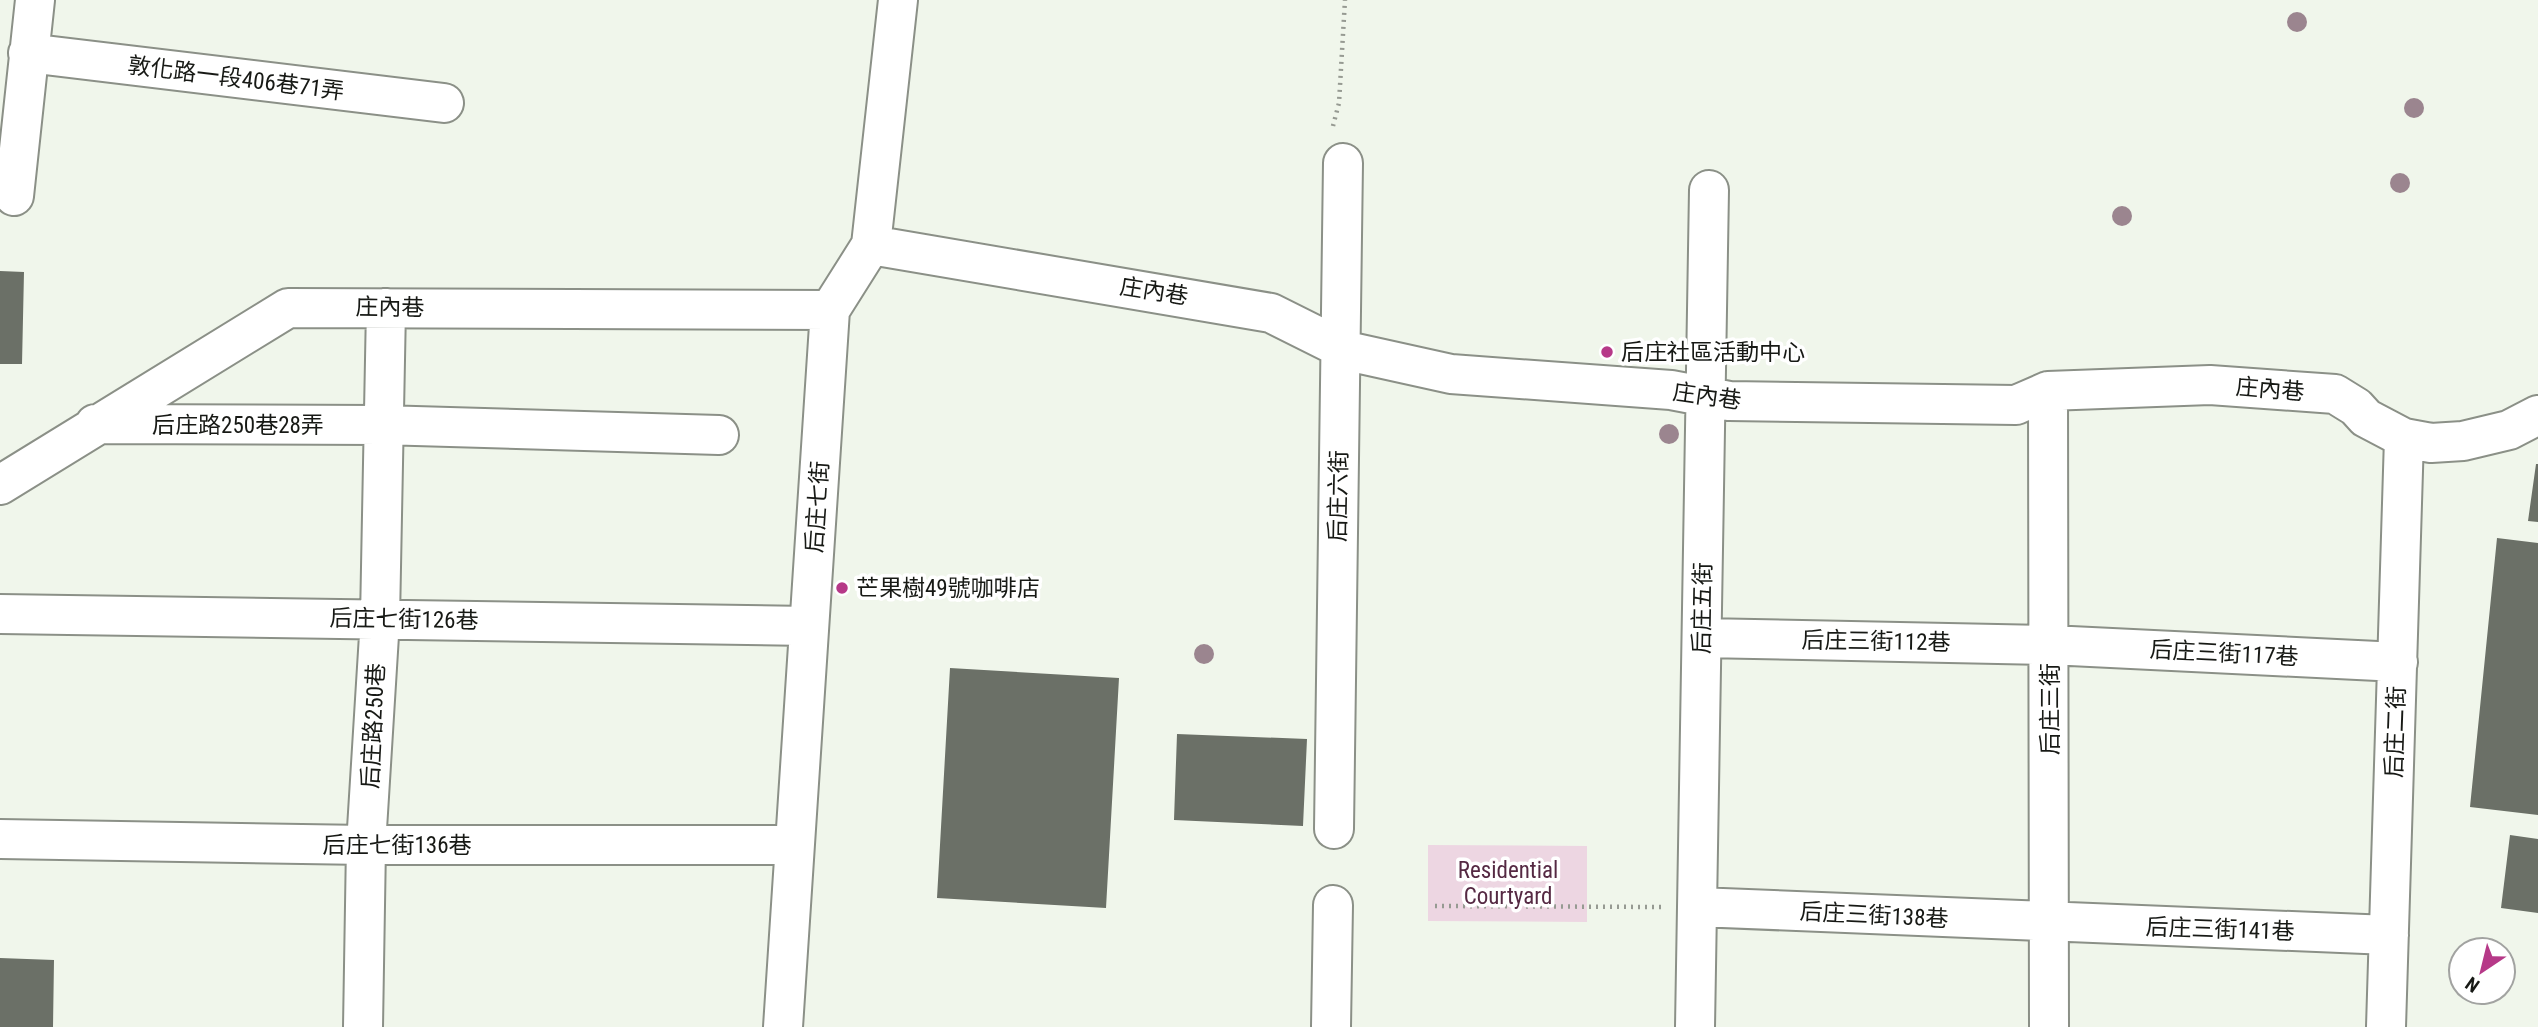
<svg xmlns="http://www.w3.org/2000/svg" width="2538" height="1027" viewBox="0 0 2538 1027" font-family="'Roboto Condensed','Noto Sans TC',sans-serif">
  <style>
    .green { fill: #edd6e2 }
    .building { fill: #6b7067 }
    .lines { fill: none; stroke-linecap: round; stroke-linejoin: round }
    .minor-casing { stroke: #8b9087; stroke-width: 42 }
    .path { stroke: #969a92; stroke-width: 4.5; stroke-dasharray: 2 5; stroke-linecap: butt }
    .minor { stroke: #fff; stroke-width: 38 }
    .tree { fill: #9b858f }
    .poi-dot { fill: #b63988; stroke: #fff; stroke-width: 2.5 }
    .labels { text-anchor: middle; stroke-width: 7; stroke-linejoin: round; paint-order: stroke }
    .street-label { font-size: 23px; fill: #171915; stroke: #fff }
    .poi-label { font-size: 23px; fill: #171915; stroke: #fff; text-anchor: start }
    .park-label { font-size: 23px; fill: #552943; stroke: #fff }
  </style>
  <rect width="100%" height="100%" fill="#f0f6eb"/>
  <path class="green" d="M1428,845L1587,846V922L1428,921Z"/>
  <path class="building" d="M0,271L24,272L22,364H0Z
    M2536,464H2538V522L2528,521Z
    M2497,538L2538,543V815L2470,807Z
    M950,668L1119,678L1106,908L937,898Z
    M1177,734L1307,739L1303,826L1174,820Z
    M2510,835L2538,839V913L2501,908Z
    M0,958L54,960L53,1027H0Z"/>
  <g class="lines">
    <defs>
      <path id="minor" d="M28,53L444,103
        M14,196L35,0
        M871,245L1271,313L1347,351L1451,374L1671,390L1729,401L2016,405L2048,391L2210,385L2335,394L2356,407L2366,418L2404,438L2431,443L2463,441L2509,430L2538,415
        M2048,391L2049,1027
        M95,424L381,425L719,435
        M0,485L288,308L830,310
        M0,614L809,626
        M1702,638L2050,645L2398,662
        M1334,829L1343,163
        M0,839L366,845H794
        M1697,907L2389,935
        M363,1027L366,845L380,619L386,308
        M783,1027L830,310L871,245L898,0
        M1331,1027L1333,905
        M1695,1027L1709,190
        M2386,1027L2404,438"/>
    </defs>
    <use href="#minor" class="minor-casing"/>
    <path class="path" d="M1333,126L1339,103L1345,0
      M1435,906L1661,907"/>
    <use href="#minor" class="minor"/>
  </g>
  <g class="tree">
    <circle cx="2297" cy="22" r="10"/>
    <circle cx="2414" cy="108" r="10"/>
    <circle cx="2400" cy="183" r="10"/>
    <circle cx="2122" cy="216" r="10"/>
    <circle cx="1669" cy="434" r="10"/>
    <circle cx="1204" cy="654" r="10"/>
  </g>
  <g class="poi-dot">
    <circle cx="1607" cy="352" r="7"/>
    <circle cx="842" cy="588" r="7"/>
  </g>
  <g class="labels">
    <g class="street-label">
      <text transform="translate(236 78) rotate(7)" y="8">敦化路一段406巷71弄</text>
      <text transform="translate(1154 291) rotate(9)" y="8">庄內巷</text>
      <text transform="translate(390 307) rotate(1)" y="8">庄內巷</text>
      <text transform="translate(2270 389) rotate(5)" y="8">庄內巷</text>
      <text transform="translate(1707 396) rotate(8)" y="8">庄內巷</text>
      <text x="238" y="433">后庄路250巷28弄</text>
      <text transform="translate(1338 496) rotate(-89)" y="8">后庄六街</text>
      <text transform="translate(817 507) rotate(-86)" y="8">后庄七街</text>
      <text transform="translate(1702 608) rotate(-89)" y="8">后庄五街</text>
      <text transform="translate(404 619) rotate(1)" y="8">后庄七街126巷</text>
      <text transform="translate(1876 641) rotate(1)" y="8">后庄三街112巷</text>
      <text transform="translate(2224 653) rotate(3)" y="8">后庄三街117巷</text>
      <text transform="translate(2050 709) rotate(-90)" y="8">后庄三街</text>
      <text transform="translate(373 726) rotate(-87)" y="8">后庄路250巷</text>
      <text transform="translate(2395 732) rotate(-88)" y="8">后庄二街</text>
      <text x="397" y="853">后庄七街136巷</text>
      <text transform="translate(1874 915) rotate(3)" y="8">后庄三街138巷</text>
      <text transform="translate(2220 929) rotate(2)" y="8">后庄三街141巷</text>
    </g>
    <g class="poi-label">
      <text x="1621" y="360">后庄社區活動中心</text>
      <text x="856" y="596">芒果樹49號咖啡店</text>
    </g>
    <g class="park-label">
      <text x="1508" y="878">Residential<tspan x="1508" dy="26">Courtyard</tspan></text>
    </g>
  </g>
  <g transform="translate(2482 971) rotate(215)"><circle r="33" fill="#ffffff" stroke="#a2a3a1" stroke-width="2"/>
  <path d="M0-5L12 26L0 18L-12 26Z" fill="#b63988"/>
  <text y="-10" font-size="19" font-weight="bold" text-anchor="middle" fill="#171915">N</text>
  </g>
</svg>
